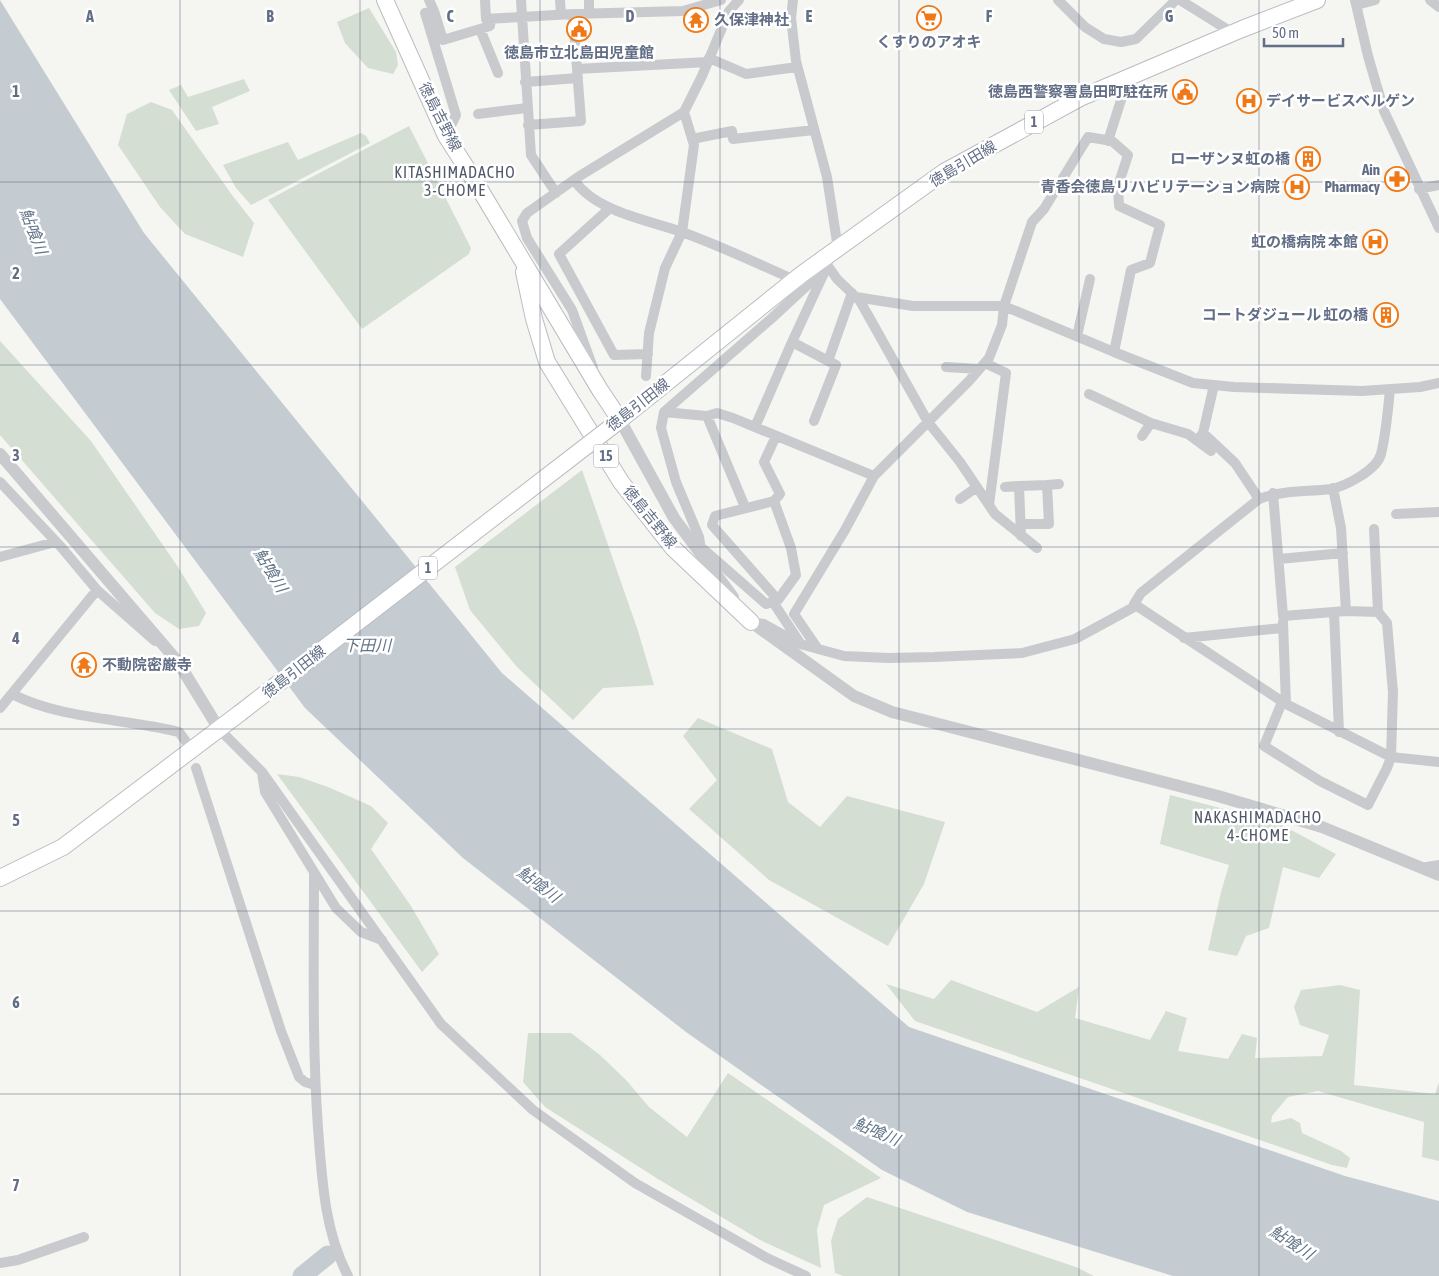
<svg xmlns="http://www.w3.org/2000/svg" width="1439" height="1276" viewBox="0 0 1439 1276" font-family="'Asap Condensed','Noto Sans JP',sans-serif">
  <style>
    .green { fill: #d4ded2 }
    .water { fill: #c4ccd2 }
    .lines { fill: none; stroke-linecap: round; stroke-linejoin: round }
    .river { stroke: #c4ccd2; stroke-width: 19 }
    .primary-casing { stroke: #babcc1; stroke-width: 18 }
    .minor { stroke: #c8cace; stroke-width: 10 }
    .tertiary { stroke: #c8cace; stroke-width: 12 }
    .primary { stroke: #fff; stroke-width: 16 }
    .primary-bridge-casing { stroke: #babcc1; stroke-width: 18; stroke-linecap: butt }
    .primary-bridge { stroke: #fff; stroke-width: 16 }
    .grid { fill: none; stroke: #626e85; stroke-width: 1; stroke-opacity: 0.55 }
    .labels { text-anchor: middle; stroke-width: 5; stroke-linejoin: round; paint-order: stroke }
    .shield { fill: #fff; stroke: #919aaa; stroke-width: 1 }
    .shield-label { font-size: 14px; font-weight: bold; fill: #626e85 }
    .poi-label { font-size: 15px; font-weight: bold; fill: #626e85; stroke: #fff; text-anchor: end }
    .street-label { font-size: 15px; fill: #626e85; stroke: #fff }
    .neighbourhood-label { font-size: 16px; letter-spacing: 1px; fill: #515969; stroke: #fff }
    .water-label { font-size: 16px; font-style: italic; fill: #637689; stroke: #fff }
    .grid-label { font-size: 16px; text-anchor: middle; font-weight: bold; fill: #626e85; stroke: #fff; stroke-width: 5; stroke-linejoin: round; paint-order: stroke }
  </style>
  <rect width="100%" height="100%" fill="#f5f6f1"/>
  <path class="green" d="M369,8L396,52L398,65L393,74L368,68L345,43L337,22Z
    M244,79L250,91L212,107L219,124L196,131L169,90L181,85L188,97Z
    M151,102L172,110L232,195L254,223L243,257L185,234L160,207L118,145L127,114Z
    M409,126L471,248L469,254L362,329L268,200Z
    M361,133L366,136L370,143L251,205L236,188L223,165L288,142L298,160Z
    M0,341L91,441L178,567L206,613L199,626L179,629L155,613L0,435Z
    M582,470L638,631L654,685L603,688L573,720L517,667L470,610L455,567Z
    M698,718L772,749L788,802L820,827L847,796L945,822L924,884L888,946L769,880L689,809L717,780L683,736Z
    M277,774L299,777L328,787L371,806L388,823L371,849L411,906L439,954L422,972Z
    M1170,795L1278,823L1336,854L1319,878L1283,867L1269,928L1246,936L1237,956L1208,950L1221,892L1229,865L1160,844Z
    M951,980L1037,1012L1079,987L1075,1018L1150,1040L1166,1011L1187,1018L1178,1051L1228,1059L1242,1034L1257,1038L1255,1058L1322,1056L1329,1035L1300,1025L1294,1007L1301,990L1340,985L1360,990L1354,1085L1435,1094L1439,1082V1161L1422,1157L1424,1122L1318,1091L1288,1097L1272,1116L1271,1123L1291,1118L1300,1123L1302,1133L1341,1151L1350,1158L1347,1168L1332,1165L915,1021L886,984L934,999Z
    M528,1033H571L600,1055L627,1081L649,1107L687,1137L728,1073L881,1178L824,1205L817,1230L821,1268L760,1240L658,1179L545,1107L523,1082Z
    M867,1197L1076,1267L1094,1276H843L835,1273L831,1241L838,1219Z"/>
  <path class="water" d="M0,0L144,233L502,673L909,1027L1345,1176L1439,1201V1276H1173L967,1212L882,1170L686,1032L463,858L305,708L0,299Z"/>
  <g class="lines">
    <path class="river" d="M302,1276L328,1255"/>
    <defs>
      <path id="primary" d="M385,0L446,136L473,178L600,390L620,420
        M524,272L534,319L547,362L621,482L673,548L751,622
        M615,424L802,274L944,172L1080,98L1242,29L1317,0
        M0,878L63,847L240,713"/>
    </defs>
    <use href="#primary" class="primary-casing"/>
    <path class="minor" d="M429,0L434,11L425,13L456,115L446,136
      M485,0L486,19L573,14L683,11L721,0
      M521,0L531,155L556,193
      M560,0L561,14
      M589,0V13
      M793,0L791,18L796,61L827,177L838,249
      M1058,0L1085,27L1104,39L1121,42L1136,39L1176,0
      M1180,0L1233,33
      M1355,0L1368,56L1384,111L1439,228
      M1430,0L1439,7
      M1357,5L1375,0
      M434,11L443,40L490,26L491,19
      M573,14L577,69
      M480,29L498,73
      M709,58L746,74L797,67
      M525,82L578,78
      M478,114L527,108
      M528,125L581,121L577,69L708,62
      M692,139L732,131L733,139L814,130
      M1108,141L1128,78
      M574,180C596,212 648,220 682,232C721,246 758,264 795,280
      M1419,189L1439,185
      M610,208L559,254L614,355L648,354
      M827,261L828,266L837,279L860,301L928,422L960,462L995,514L1037,548
      M1077,336L1090,279
      M792,342L836,365L814,421
      M1114,352L1193,383L1234,387L1362,391L1420,387L1439,383
      M828,361L852,293
      M985,363L1006,373L989,505
      M946,367L979,369
      M593,368L572,310L527,238L522,221L527,213L578,177L684,112L702,76L729,11L739,0
      M646,376L649,333L665,268L682,232L694,145L684,112
      M1089,394L1151,423L1188,434L1211,451
      M664,412L707,416L717,413L733,418L874,476
      M707,416L745,507
      M755,427L792,342L824,273
      M1203,433L1235,463L1259,499L1141,593L1134,604L1286,704L1391,757L1439,762
      M1142,436L1151,423
      M1199,438L1203,433L1214,385
      M0,482L62,548L97,590L155,641
      M1047,485L1059,484
      M1005,487L1019,486
      M1333,488L1341,528L1346,611
      M1273,493L1283,616L1346,611L1378,612
      M960,499L977,487
      M1259,499C1283,490 1306,492 1331,489C1346,486 1377,470 1381,454C1386,434 1388,410 1390,389
      M774,501L791,548L796,575L778,600
      M1396,514L1439,512
      M1021,524H1049L1047,485L1019,486L1021,536
      M701,547L766,604L778,600L712,525L715,516L774,501L780,494L764,462L776,436
      M702,555L699,537L676,482L661,428L664,412L772,318L828,266
      M0,557L55,542
      M1279,559L1343,553
      M773,602L800,643
      M1334,612L1339,732
      M752,622L764,624L800,644L844,656L888,658L934,657L1022,653L1075,639L1134,607
      M1283,622L1286,704
      M1184,638L1282,628
      M818,649L794,614L845,530L874,476L969,381L989,358L1002,325L1004,306L1114,352L1131,270L1150,263L1160,225L1119,206L1118,186L1128,155L1112,141L1088,137L1044,209L1032,222L1004,306H913L856,297
      M12,694C63,720 124,718 179,732L187,743
      M1282,702L1264,746L1320,781L1368,805L1387,768L1391,757L1393,692L1387,623L1378,612L1374,529
      M0,708L97,590
      M219,729L262,772L441,1024L533,1110L635,1183L767,1258L806,1276
      M196,768L281,1031L299,1077L305,1082L315,1085
      M262,773L265,792L336,908L361,932L382,940
      M1421,868L1439,865
      M314,873C314,958 312,1043 318,1128C322,1178 324,1230 348,1276
      M0,1263L18,1260L84,1237"/>
    <path class="tertiary" d="M620,420L674,518L733,597
      M0,454L178,662L219,729
      M747,615L751,622L854,696L892,712L1218,796L1322,827L1439,875"/>
    <use href="#primary" class="primary"/>
    <defs>
      <path id="primary-bridge" d="M240,713L615,424"/>
    </defs>
    <use href="#primary-bridge" class="primary-bridge-casing"/>
    <use href="#primary-bridge" class="primary-bridge"/>
  </g>
  <path class="grid" d="M180,0V1276M360,0V1276M540,0V1276M720,0V1276M899,0V1276M1079,0V1276M1259,0V1276M0,182H1439M0,365H1439M0,547H1439M0,729H1439M0,911H1439M0,1094H1439"/>
  <defs>
    <symbol id="supermarket-ring" viewBox="-11 -11 22 22"><circle r="9.5" fill="#fff" stroke="#f07917" stroke-width="1.5"/><path d="M-6-5.5h2.5l.6 2H6L4.5 2H-2.5L-4.4-4H-6ZM-1.5 3.2a1.3 1.3 0 1 0 .1 0ZM3 3.2a1.3 1.3 0 1 0 .1 0Z" fill="#f07917"/></symbol>
    <symbol id="temple-ring" viewBox="-11 -11 22 22"><circle r="9.5" fill="#fff" stroke="#f07917" stroke-width="1.5"/><path d="M0-6L5-2H3V0L6.5 2.5H4V6H1.5V3h-3V6H-4V2.5H-6.5L-3 0V-2H-5Z" fill="#f07917"/></symbol>
    <symbol id="civic-ring" viewBox="-11 -11 22 22"><circle r="9.5" fill="#fff" stroke="#f07917" stroke-width="1.5"/><path d="M-.6-6.5H3V-4.5H.6V-3L4-1V1h2V6H-6V1h2V-1L-.6-3ZM-1.2 2.5V6h2.4V2.5Z" fill="#f07917"/></symbol>
    <symbol id="hospital-ring" viewBox="-11 -11 22 22"><circle r="9.5" fill="#fff" stroke="#f07917" stroke-width="1.5"/><path d="M-5-5h3v3.5h4V-5h3V5h-3V1.5h-4V5h-3Z" fill="#f07917"/></symbol>
    <symbol id="building-ring" viewBox="-11 -11 22 22"><circle r="9.5" fill="#fff" stroke="#f07917" stroke-width="1.5"/><path d="M-4-6H4V6H1V3H-1V6H-4ZM-2.5-4.3h1.7v1.8h-1.7ZM.8-4.3h1.7v1.8H.8ZM-2.5-1h1.7V.8h-1.7ZM.8-1h1.7V.8H.8Z" fill="#f07917"/></symbol>
    <symbol id="pharmacy-ring" viewBox="-11 -11 22 22"><circle r="9.5" fill="#fff" stroke="#f07917" stroke-width="1.5"/><path d="M-2-6h4v4h4v4h-4v4h-4v-4h-4v-4h4Z" fill="#f07917"/></symbol>
  </defs>
  <g fill-rule="evenodd">
    <use href="#supermarket-ring" x="915" y="4" width="28" height="28"/>
    <use href="#temple-ring" x="682" y="6" width="28" height="28"/>
    <use href="#civic-ring" x="565" y="15" width="28" height="28"/>
    <use href="#civic-ring" x="1171" y="78" width="28" height="28"/>
    <use href="#hospital-ring" x="1235" y="87" width="28" height="28"/>
    <use href="#building-ring" x="1294" y="145" width="28" height="28"/>
    <use href="#pharmacy-ring" x="1383" y="165" width="28" height="28"/>
    <use href="#hospital-ring" x="1283" y="173" width="28" height="28"/>
    <use href="#hospital-ring" x="1361" y="228" width="28" height="28"/>
    <use href="#building-ring" x="1372" y="301" width="28" height="28"/>
    <use href="#temple-ring" x="70" y="651" width="28" height="28"/>
  </g>
  <g class="labels">
    <g class="shield">
      <rect x="1025" y="110.5" width="18" height="23" rx="4"/>
      <rect x="593.5" y="444.5" width="25" height="23" rx="4"/>
      <rect x="419" y="556.5" width="18" height="23" rx="4"/>
    </g>
    <g class="shield-label">
      <text x="1034" y="127">1</text>
      <text x="606" y="461">15</text>
      <text x="428" y="573">1</text>
    </g>
    <g class="poi-label">
      <text x="714" y="25" text-anchor="start">久保津神社</text>
      <text x="929" y="47" text-anchor="middle">くすりのアオキ</text>
      <text x="579" y="58" text-anchor="middle">徳島市立北島田児童館</text>
      <text x="1168" y="97">徳島西警察署島田町駐在所</text>
      <text x="1266" y="106" text-anchor="start">デイサービスベルゲン</text>
      <text x="1290" y="164">ローザンヌ虹の橋</text>
      <text x="1380" y="175">Ain<tspan x="1380" dy="17">Pharmacy</tspan></text>
      <text x="1280" y="192">青香会徳島リハビリテーション病院</text>
      <text x="1358" y="247">虹の橋病院 本館</text>
      <text x="1368" y="320">コートダジュール 虹の橋</text>
      <text x="102" y="670" text-anchor="start">不動院密厳寺</text>
    </g>
    <g class="street-label">
      <text transform="translate(440 117) rotate(63)" y="5">徳島吉野線</text>
      <text transform="translate(963 164) rotate(-31)" y="5">徳島引田線</text>
      <text transform="translate(638 405) rotate(-38)" y="5">徳島引田線</text>
      <text transform="translate(650 517) rotate(51)" y="5">徳島吉野線</text>
      <text transform="translate(294 672) rotate(-38)" y="5">徳島引田線</text>
    </g>
    <g class="neighbourhood-label">
      <text x="455" y="178">KITASHIMADACHO<tspan x="455" dy="18">3-CHOME</tspan></text>
      <text x="1258" y="823">NAKASHIMADACHO<tspan x="1258" dy="18">4-CHOME</tspan></text>
    </g>
    <g class="water-label">
      <text transform="translate(34 231) rotate(69)" y="6">鮎喰川</text>
      <text transform="translate(271 570) rotate(59)" y="6">鮎喰川</text>
      <text x="367" y="651">下田川</text>
      <text transform="translate(539 884) rotate(37)" y="6">鮎喰川</text>
      <text transform="translate(877 1131) rotate(23)" y="6">鮎喰川</text>
      <text transform="translate(1292 1242) rotate(33)" y="6">鮎喰川</text>
    </g>
  </g>
  <g class="grid-label">
    <text x="90" y="22">A</text>
    <text x="270" y="22">B</text>
    <text x="450" y="22">C</text>
    <text x="630" y="22">D</text>
    <text x="809" y="22">E</text>
    <text x="989" y="22">F</text>
    <text x="1169" y="22">G</text>
    <text x="16" y="97">1</text>
    <text x="16" y="279">2</text>
    <text x="16" y="461">3</text>
    <text x="16" y="644">4</text>
    <text x="16" y="826">5</text>
    <text x="16" y="1008">6</text>
    <text x="16" y="1191">7</text>
  </g>
  <path d="M1264 38v8h79v-8" fill="none" stroke="#626e85" stroke-width="2.5"/>
  <text x="1272" y="38" font-size="15" fill="#626e85" stroke="#ffffff" stroke-width="4" paint-order="stroke">50 m</text>
</svg>
